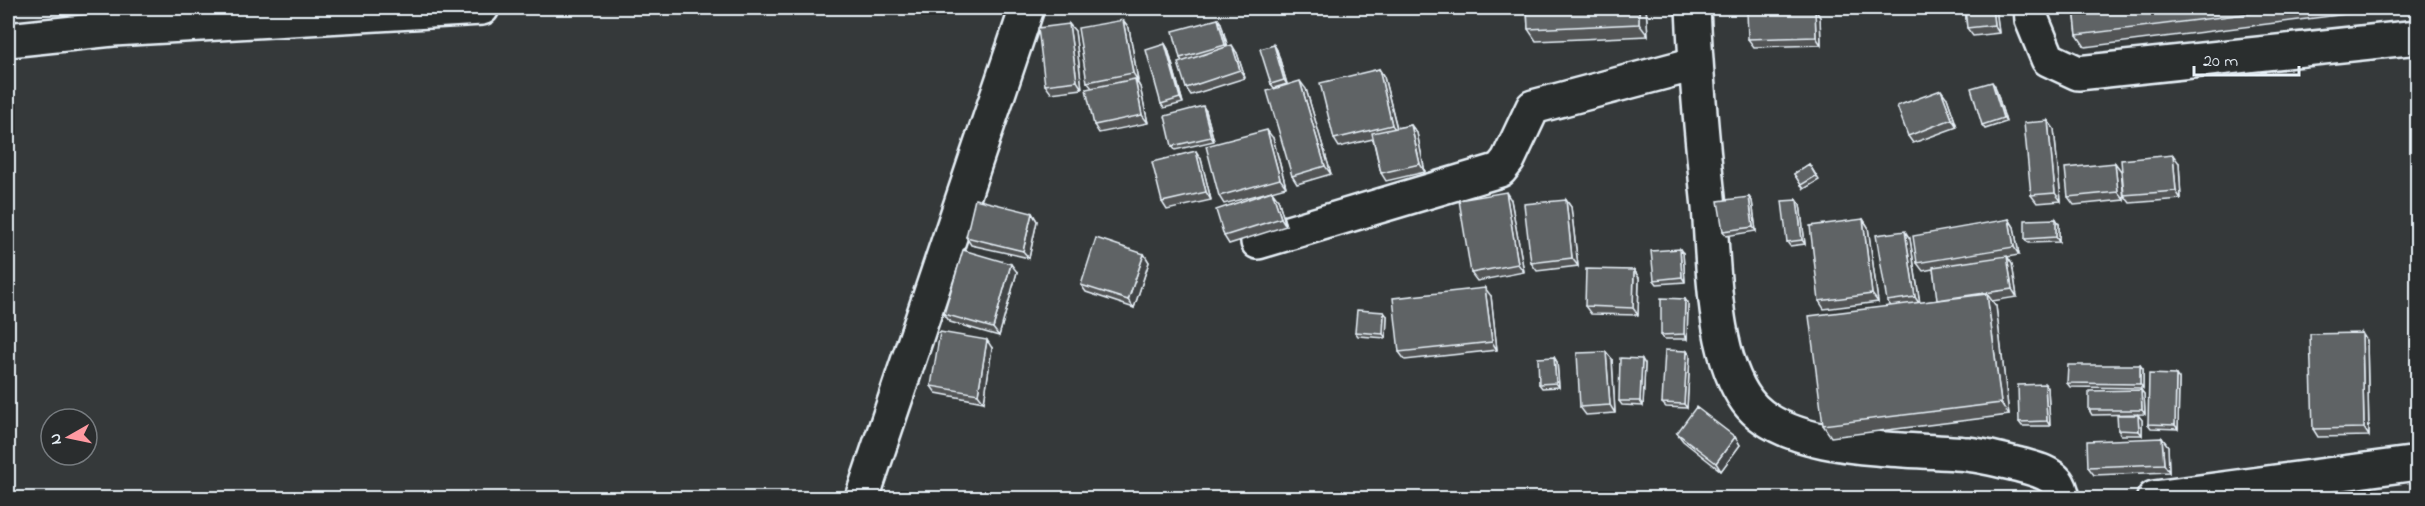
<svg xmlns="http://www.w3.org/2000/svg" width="2425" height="506" viewBox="0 0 2425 506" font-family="'Indie Flower',sans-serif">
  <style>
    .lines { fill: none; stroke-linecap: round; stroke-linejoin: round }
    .minor-casing { stroke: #e8f1f8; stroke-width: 38 }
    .minor { stroke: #2a2d2e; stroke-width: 33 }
    .wall { fill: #525557; stroke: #e8f1f8; stroke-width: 1.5 }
    .shaded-wall { fill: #424547; stroke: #e8f1f8; stroke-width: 1.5 }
    .building { fill: #5f6365; stroke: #e8f1f8; stroke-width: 1.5 }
  </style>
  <rect width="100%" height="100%" fill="#35393a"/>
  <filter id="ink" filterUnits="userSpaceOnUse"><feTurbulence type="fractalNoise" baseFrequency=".0167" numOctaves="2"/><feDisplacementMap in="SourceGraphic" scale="12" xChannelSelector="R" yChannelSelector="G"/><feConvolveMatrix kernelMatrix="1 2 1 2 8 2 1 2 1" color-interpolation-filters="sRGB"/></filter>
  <g filter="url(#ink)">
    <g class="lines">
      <defs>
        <path id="minor" d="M1693,8C1696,74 1702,141 1709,207C1714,265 1712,353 1747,401C1786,454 1906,448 1967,454C1985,456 2003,461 2020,465C2033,469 2048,471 2057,482C2060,486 2062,493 2063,498
          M2031,8L2032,20L2048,59L2078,73L2418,37
          M8,40L113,29L482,8
          M1258,242L1500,170L1508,160L1533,107L1695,64
          M862,498L1027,8
          M2154,498L2418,463"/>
      </defs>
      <use href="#minor" class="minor-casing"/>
      <use href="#minor" class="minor"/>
    </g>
    <path class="wall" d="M1527,8H1646L1648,36L1536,41L1528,29Z
      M1720,8H1757V9H1722Z
      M1965,8H1996L1999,33L1973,36L1967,28Z
      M2074,8H2394L2085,47L2077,35Z
      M1815,10L1820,17L1821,45L1754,47L1748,39Z
      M1218,19L1221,23L1228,47L1237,53L1245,78L1191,95L1186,88L1182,61L1180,58Z
      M1123,20L1129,28L1138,81H1137L1140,87L1148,123L1099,133L1094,125L1092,88L1087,82Z
      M1069,24L1075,31L1082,89L1051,93L1045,85Z
      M1165,44L1168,49L1183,103L1164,108L1161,104Z
      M1274,45L1277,50L1287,84L1274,88L1271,84Z
      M1379,69L1384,77L1397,128L1411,125L1417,133L1425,172L1386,181L1381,173L1373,139L1339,147L1334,139Z
      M1995,86L2006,122L1985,129L1982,125Z
      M1306,89L1331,174L1297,184L1292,176Z
      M1947,98L1957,127L1913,143L1908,136Z
      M1206,111L1214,141L1175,150L1172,146Z
      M2048,121L2054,129L2061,201L2037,203L2031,195Z
      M1273,138L1286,187L1224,204L1219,196Z
      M1201,159L1211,200L1167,210L1162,202Z
      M2115,163L2121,171L2124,200L2074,205L2068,197Z
      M2179,163L2181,199L2130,203L2124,195Z
      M1809,164L1819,180L1804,189L1794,174Z
      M1749,197L1752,201L1756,231L1726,236L1723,231Z
      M1278,199L1286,226L1229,244L1224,236Z
      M1511,200L1524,272L1477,281L1471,273Z
      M1566,200L1571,207L1578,266L1537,271L1531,263Z
      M1797,200L1800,204L1805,244L1790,246L1787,242Z
      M1032,213L1037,221L1029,258L971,245L966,237Z
      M1863,219L1868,227L1878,302L1824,309L1819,301Z
      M2009,219L2014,227L2019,255L2007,257L2012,264L2017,297L1992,301L1996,306L2009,415L1831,437L1823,425L1891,306L1887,301L1910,239L1920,303L1938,300L1933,269L1923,271L1917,263Z
      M2056,219L2059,224V242L2028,243L2025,239Z
      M1683,253L1685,282L1657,284L1654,280Z
      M1144,254L1149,262L1134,308L1086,292L1081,285Z
      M1634,270L1639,278L1638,315L1591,314L1585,306Z
      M1017,272L999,336L950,322L944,314Z
      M1491,296L1497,350L1405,360L1399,352Z
      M1688,303L1687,339H1664L1661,335Z
      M1387,316L1386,338L1358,336L1355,332Z
      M2367,341L2369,436L2318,437L2313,429Z
      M992,348L984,402L936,393L931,386Z
      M1606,352L1612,359L1615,413L1586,415L1580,407Z
      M1690,355L1687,408L1666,407L1662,403Z
      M1554,357L1557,362L1559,387L1542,388L1539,384Z
      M1645,364L1643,406L1622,405L1619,401Z
      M2140,365L2143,369V388L2070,387L2067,383Z
      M2179,379L2178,429L2151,428L2148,424Z
      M2048,388L2050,426H2022L2019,422Z
      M2141,390L2144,394L2145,414L2092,415L2089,410Z
      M2138,415L2142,420V435H2121L2118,430Z
      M1677,433L1735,437L1740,445L1721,471L1683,441Z
      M2162,438L2168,446L2169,472L2094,475L2088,467Z"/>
    <path class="shaded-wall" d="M1639,8H1646L1648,36L1639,24Z
      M1992,8H1996L1999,33L1994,25Z
      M1815,10L1820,17L1821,45L1816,37Z
      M1218,19L1221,23L1228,49L1225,45Z
      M1123,20L1129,28L1138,81L1133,73Z
      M1069,24L1075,31L1082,89L1077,81Z
      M1165,44L1168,49L1183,103L1180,98Z
      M1232,45L1237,53L1245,78L1240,70Z
      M1274,45L1277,50L1287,84L1284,80Z
      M1379,69L1384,77L1398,133L1392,125Z
      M1135,79L1140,87L1148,123L1142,115Z
      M1300,81L1306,89L1331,174L1325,166Z
      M1992,82L1995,86L2006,122L2003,118Z
      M1941,90L1947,98L1957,127L1952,119Z
      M1203,106L1206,111L1214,141L1211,137Z
      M2048,121L2054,129L2061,201L2055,193Z
      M1411,125L1417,133L1425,172L1420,164Z
      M1267,130L1273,138L1286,187L1280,179Z
      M1196,151L1201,159L1211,200L1206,192Z
      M2173,155L2179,163L2181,199L2176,191Z
      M2115,163L2121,171L2124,200L2118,192Z
      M1272,191L1278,199L1286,226L1281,218Z
      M1506,192L1511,200L1524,272L1518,264Z
      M1749,197L1752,201L1756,231L1753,227Z
      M1566,200L1571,207L1578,266L1572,258Z
      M1797,200L1800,204L1805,244L1802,240Z
      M1032,213L1037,221L1029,258L1023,251Z
      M1863,219L1868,227L1878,302L1872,294Z
      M2009,219L2014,227L2019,255L2014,247Z
      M2056,219L2059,224V242L2056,237Z
      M1905,231L1910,239L1920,305L1915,297Z
      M1680,249L1683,253L1685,282L1682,277Z
      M1144,254L1149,262L1134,308L1128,300Z
      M2007,256L2012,264L2017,297L2012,289Z
      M1011,264L1017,272L999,336L993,328Z
      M1634,270L1639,278L1638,315L1633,308Z
      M1485,288L1491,296L1497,350L1492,342Z
      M1987,294L1996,306L2009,415L2001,403Z
      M1685,299L1688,303L1687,339L1684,334Z
      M1384,312L1387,316L1386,338L1383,334Z
      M2362,333L2367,341L2369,436L2364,428Z
      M987,340L992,348L984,402L978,394Z
      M1687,351L1690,355L1687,408L1684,404Z
      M1606,352L1612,359L1615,413L1610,405Z
      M1554,357L1557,362L1559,387L1556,383Z
      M1642,359L1645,364L1643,406L1640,401Z
      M2140,365L2143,369V388L2140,384Z
      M2176,375L2179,379L2178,429L2175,425Z
      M2045,384L2048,388L2050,426L2047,421Z
      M2141,390L2144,394L2145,414L2142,410Z
      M2138,415L2142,420V435L2139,431Z
      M1735,437L1740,445L1721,471L1716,463Z
      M2162,438L2168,446L2169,472L2164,464Z"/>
    <path class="building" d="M1527,8H1639V24L1528,29Z
      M1965,8H1992L1994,25L1967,28Z
      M2074,8H2294L2077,35Z
      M1815,10L1816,37L1748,39L1747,11Z
      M1218,19L1225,45L1180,58L1173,31Z
      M1123,20L1133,73L1087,82L1078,28Z
      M1069,24L1077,81L1045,85L1038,28Z
      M1165,44L1180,98L1161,104L1146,50Z
      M1232,45L1240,70L1186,88L1178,63Z
      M1274,45L1284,80L1271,84L1260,49Z
      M1379,69L1392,125L1334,139L1320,83Z
      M1135,79L1142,115L1094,125L1086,89Z
      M1300,81L1325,166L1292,176L1267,91Z
      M1992,82L2003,118L1982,125L1971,88Z
      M1941,90L1952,119L1908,136L1897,106Z
      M1203,106L1211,137L1172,146L1165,116Z
      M2048,121L2055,193L2031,195L2024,123Z
      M1411,125L1420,164L1381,173L1372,133Z
      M1267,130L1280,179L1219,196L1206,146Z
      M1196,151L1206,192L1162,202L1152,162Z
      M2173,155L2176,191L2124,195L2121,160Z
      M2115,163L2118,192L2068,197L2065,168Z
      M1809,164L1816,176L1801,185L1794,174Z
      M1272,191L1281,218L1224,236L1216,210Z
      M1506,192L1518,264L1471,273L1459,200Z
      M1749,197L1753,227L1723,231L1718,201Z
      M975,199L1032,213L1023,251L966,237Z
      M1566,200L1572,258L1531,263L1524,204Z
      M1797,200L1802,240L1787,242L1782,201Z
      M1863,219L1872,294L1819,301L1810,226Z
      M2009,219L2014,247L1917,263L1913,236Z
      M2056,219V237L2025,239V220Z
      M1905,231L1915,297L1887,301L1876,235Z
      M1096,238L1144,254L1128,300L1081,285Z
      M1680,249L1682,277L1654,280L1651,251Z
      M963,250L1011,264L993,328L944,314Z
      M2007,256L2012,289L1937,300L1933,267Z
      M1586,269L1634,270L1633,308L1585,306Z
      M1485,288L1492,342L1399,352L1393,298Z
      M1987,294L2001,403L1823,425L1809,316Z
      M1661,298L1685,299L1684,334L1661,335Z
      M1357,310L1384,312L1383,334L1355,332Z
      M940,332L987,340L978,394L931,386Z
      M2362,333L2364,428L2313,429L2310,334Z
      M1665,350L1687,351L1684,404L1662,403Z
      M1606,352L1610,405L1580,407L1577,353Z
      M1554,357L1556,383L1539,384L1538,358Z
      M1620,358L1642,359L1640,401H1619Z
      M2068,365H2140V384L2067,383Z
      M2149,374L2176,375L2175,425L2148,424Z
      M2045,384L2047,421L2019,422L2018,385Z
      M2141,390L2142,410H2089V391Z
      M1696,407L1735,437L1716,463L1677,433Z
      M2117,415H2138L2139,431L2118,430Z
      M2162,438L2164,464L2088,467L2087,441Z"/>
  </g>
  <rect width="2425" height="506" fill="none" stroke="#2a2d2e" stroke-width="30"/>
  <rect x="15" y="15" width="2395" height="476" fill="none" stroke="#e8f1f8" stroke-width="2" filter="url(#ink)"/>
  <g transform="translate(69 437) rotate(261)"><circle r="28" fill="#2a2d2e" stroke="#767b7f" stroke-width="1.5"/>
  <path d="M0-4.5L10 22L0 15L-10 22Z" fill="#ff9aa2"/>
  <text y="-9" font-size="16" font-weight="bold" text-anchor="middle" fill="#e8f1f8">N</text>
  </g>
  <path d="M2194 66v9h105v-9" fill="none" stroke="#e8f1f8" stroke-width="3"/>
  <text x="2203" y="66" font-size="18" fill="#e8f1f8" stroke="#2a2d2e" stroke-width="4.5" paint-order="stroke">20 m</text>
</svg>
